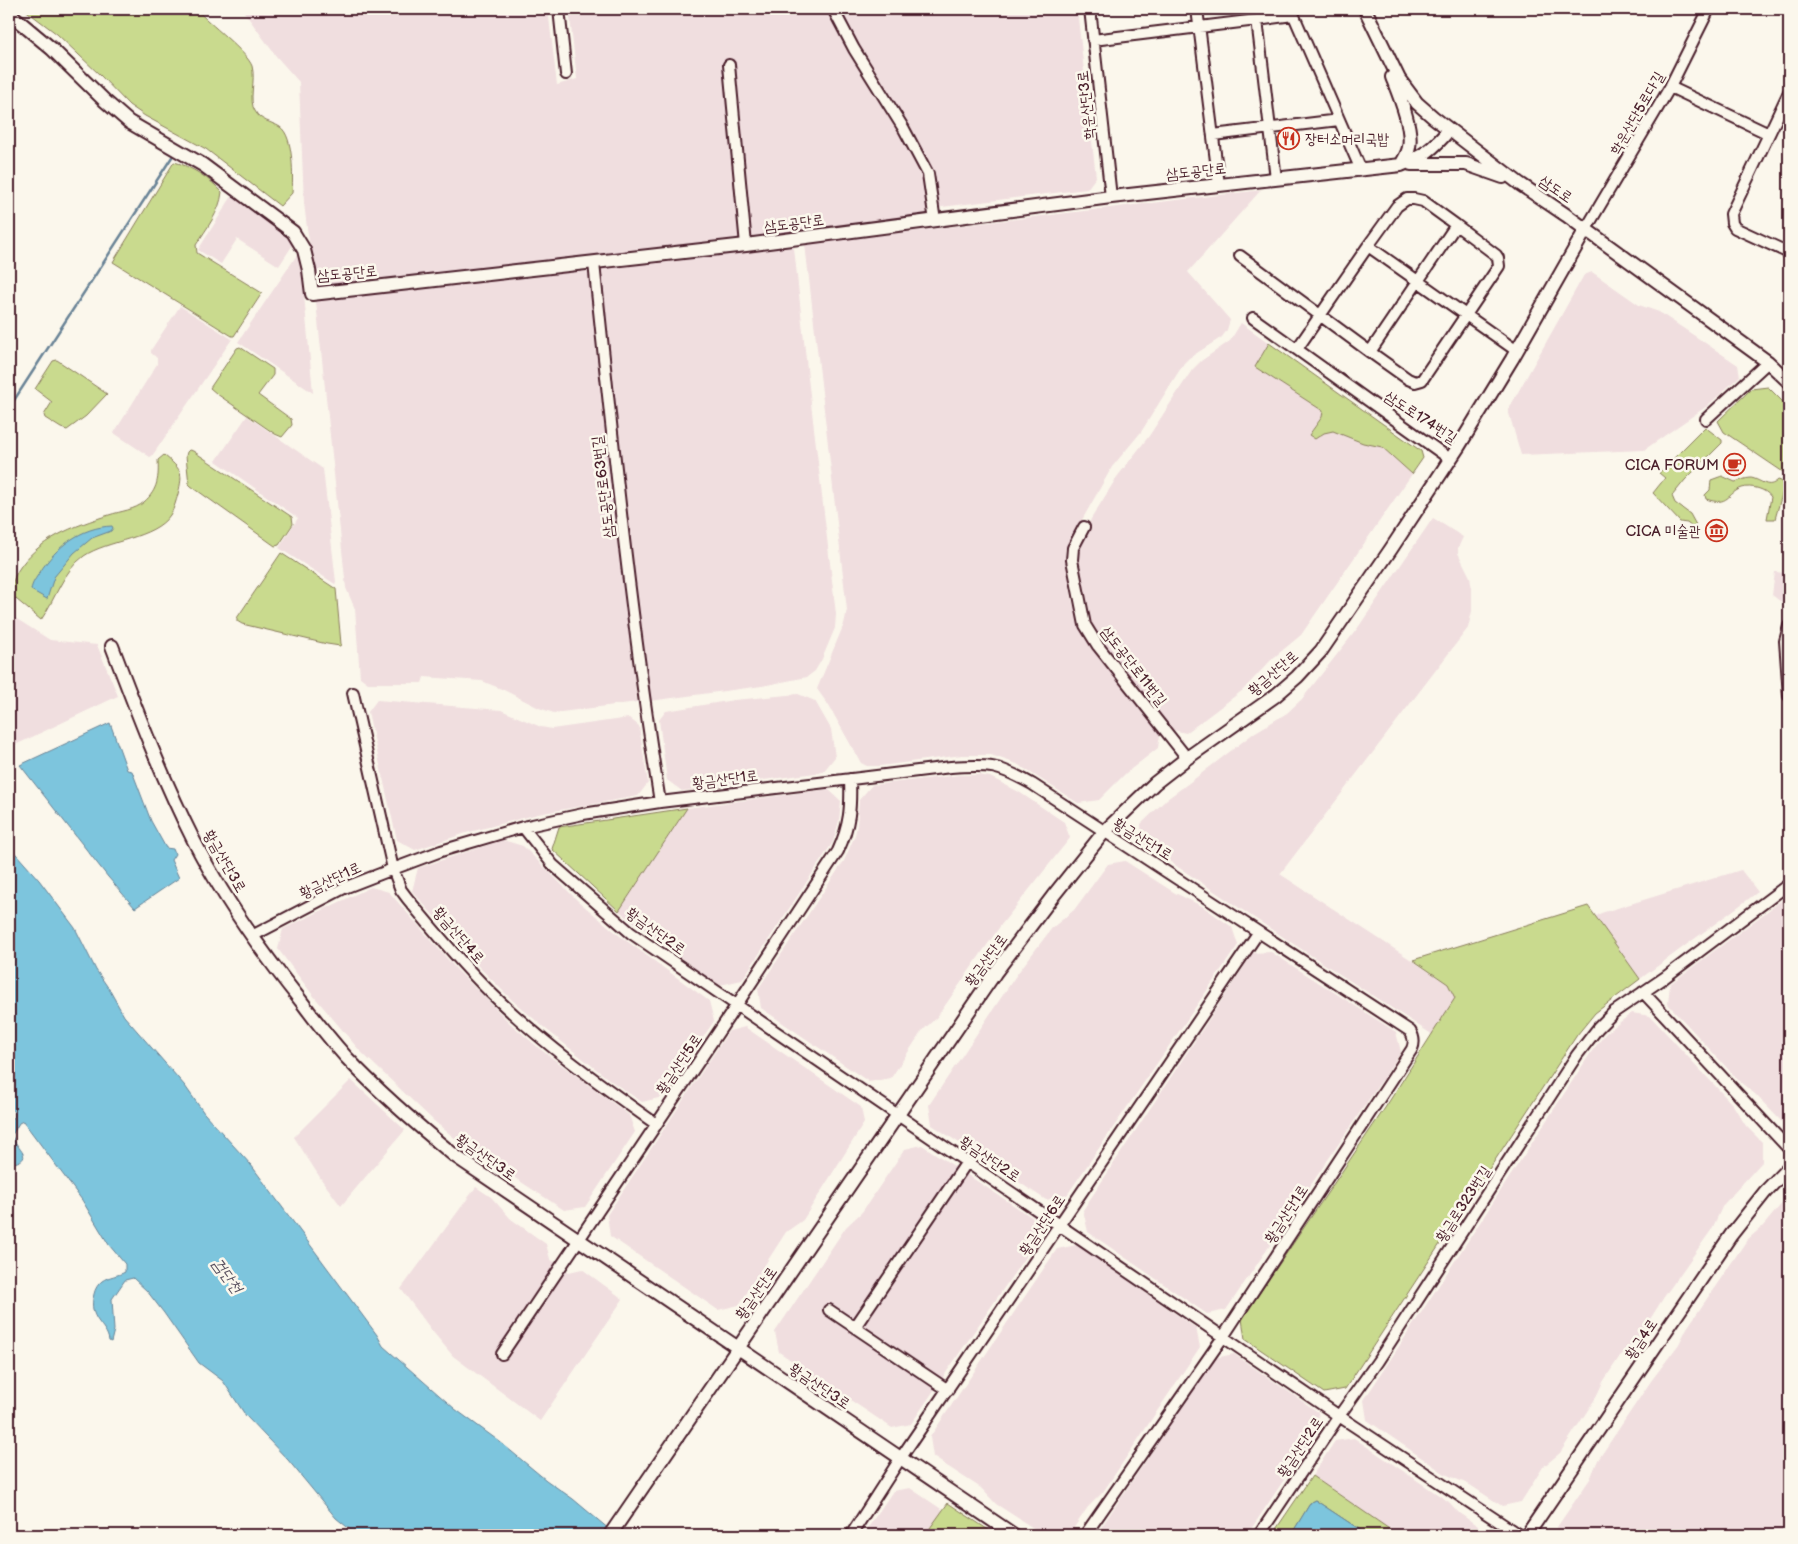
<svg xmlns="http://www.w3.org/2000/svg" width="1798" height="1544" font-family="'Balsamiq Sans','Poor Story',sans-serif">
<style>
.built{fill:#f0dedf}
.green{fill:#c9da8e;stroke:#8a7c5c}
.water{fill:#7dc5dd;stroke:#698396}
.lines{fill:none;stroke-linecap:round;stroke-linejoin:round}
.stream{stroke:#698396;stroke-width:2.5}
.minor-casing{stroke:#4a1f2b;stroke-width:14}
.tertiary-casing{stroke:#4a1f2b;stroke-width:16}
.minor{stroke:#fbf7ec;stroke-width:10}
.tertiary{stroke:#fbf7ec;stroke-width:12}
.labels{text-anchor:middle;stroke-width:5;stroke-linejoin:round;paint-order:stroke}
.street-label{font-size:15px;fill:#4a1f2b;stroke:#fbf7ec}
.poi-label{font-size:15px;fill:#4a1f2b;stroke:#fbf7ec;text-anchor:end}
.water-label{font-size:16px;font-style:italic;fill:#595160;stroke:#fbf7ec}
</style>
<rect width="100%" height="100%" fill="#fbf7ec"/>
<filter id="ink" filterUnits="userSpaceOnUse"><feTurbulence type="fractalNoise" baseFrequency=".02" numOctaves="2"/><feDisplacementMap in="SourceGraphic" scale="10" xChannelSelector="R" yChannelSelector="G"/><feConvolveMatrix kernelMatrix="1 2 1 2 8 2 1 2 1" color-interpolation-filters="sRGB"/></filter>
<g filter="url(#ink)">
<path class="built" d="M 242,9 L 548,9 L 557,85 L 577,79 L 569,9 L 1077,9 L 1096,177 L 1087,189 L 942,207 L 925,216 L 424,275 L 322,285 L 318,284 L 316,281 L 307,228 L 304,203 L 299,82 L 276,56 Z
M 1261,190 L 1188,272 L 1230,320 L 1227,330 L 1222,337 L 1189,358 L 1184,363 L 1141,432 L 1112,467 L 1065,550 L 1072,599 L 1082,633 L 1160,735 L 1158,748 L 1126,773 L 1099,800 L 1078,803 L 1017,764 L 991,755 L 962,755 L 880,766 L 867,766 L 861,763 L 829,706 L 817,689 L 844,624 L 847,610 L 805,244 Z
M 232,196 L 291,240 L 292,246 L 279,266 L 237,239 L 221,264 L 198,250 Z
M 792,246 L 794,248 L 808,378 L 836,614 L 835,628 L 822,659 L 815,671 L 807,677 L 762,686 L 650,701 L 647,700 L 599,270 L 602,267 Z
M 297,255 L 299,255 L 302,273 L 313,393 L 238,342 Z
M 586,270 L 589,273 L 591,283 L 603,411 L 637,702 L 554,713 L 539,708 L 504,690 L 482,681 L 424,677 L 422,683 L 368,683 L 360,677 L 355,609 L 346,588 L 316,302 L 317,298 Z
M 1592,272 L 1639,305 L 1659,312 L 1738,365 L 1740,376 L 1707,406 L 1644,450 L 1521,455 L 1508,410 L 1584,275 Z
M 180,306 L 232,339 L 152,456 L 150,457 L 114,433 L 157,364 L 157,358 L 151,353 L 151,350 Z
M 1241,323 L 1269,343 L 1255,367 L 1323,411 L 1322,417 L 1309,434 L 1315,439 L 1324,433 L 1333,431 L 1363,443 L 1382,447 L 1412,474 L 1301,635 L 1272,659 L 1243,690 L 1186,733 L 1173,730 L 1092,628 L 1088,618 L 1078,564 L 1078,551 L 1091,519 L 1117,477 L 1149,436 L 1192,370 L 1201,361 L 1230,341 Z
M 247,416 L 323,469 L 336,582 L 335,584 L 279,548 L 298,518 L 216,461 Z
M 1433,518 L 1463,537 L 1458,548 L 1458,553 L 1470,577 L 1472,590 L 1472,611 L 1468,628 L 1280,874 L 1448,984 L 1455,998 L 1433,1035 L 1292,943 L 1142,843 L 1141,824 L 1167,799 L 1193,780 L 1254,733 L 1287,713 L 1302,699 L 1357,629 Z
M 1789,544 L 1789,606 L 1788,607 L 1772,595 L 1775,572 L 1784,573 Z
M 12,616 L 50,640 L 97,645 L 118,696 L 9,748 L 9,621 Z
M 798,694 L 815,701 L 831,729 L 835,757 L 823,772 L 682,791 L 667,780 L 659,720 L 666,711 L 734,700 Z
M 377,700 L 501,710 L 541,727 L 552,729 L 629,718 L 639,726 L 648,783 L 638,796 L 538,814 L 466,833 L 415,850 L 397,840 L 368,712 Z
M 959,775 L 979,775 L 990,777 L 1019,792 L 1064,822 L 1070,838 L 1001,925 L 937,1017 L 922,1031 L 891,1078 L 869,1082 L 761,1008 L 758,989 L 844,861 L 855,835 L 857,825 L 859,800 L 872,785 Z
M 828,789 L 841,801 L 839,821 L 833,842 L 742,980 L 720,985 L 693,967 L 619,911 L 687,808 Z
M 503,840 L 523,846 L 578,901 L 620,936 L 709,1001 L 714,1021 L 663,1097 L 642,1102 L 611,1081 L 547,1030 L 513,1001 L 479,967 L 412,891 L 418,868 Z
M 1125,861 L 1175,893 L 1202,906 L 1232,927 L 1238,945 L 1067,1195 L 1046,1200 L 932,1125 L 929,1105 L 1017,974 L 1052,928 L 1074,910 L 1108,864 Z
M 1741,870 L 1758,892 L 1640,979 L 1595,917 L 1601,913 Z
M 371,887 L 389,892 L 457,970 L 511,1024 L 540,1049 L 629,1115 L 635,1132 L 585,1207 L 564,1210 L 457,1140 L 434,1121 L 360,1051 L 312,994 L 278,949 L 283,929 Z
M 1789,895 L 1789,1123 L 1783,1123 L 1755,1094 L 1740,1082 L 1668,1004 L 1670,984 Z
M 1271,952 L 1396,1032 L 1401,1052 L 1226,1310 L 1207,1314 L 1088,1232 L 1083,1210 L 1253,953 Z
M 1632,1013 L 1650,1016 L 1733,1105 L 1746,1126 L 1762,1142 L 1762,1162 L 1723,1205 L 1712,1229 L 1664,1297 L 1635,1343 L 1620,1356 L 1603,1382 L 1595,1399 L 1560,1453 L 1543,1467 L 1521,1502 L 1502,1506 L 1470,1485 L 1445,1474 L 1367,1420 L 1364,1400 L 1592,1051 L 1606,1033 Z
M 745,1027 L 861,1107 L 864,1123 L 803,1220 L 786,1232 L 739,1305 L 718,1310 L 610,1236 L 607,1215 L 729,1031 Z
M 351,1080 L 405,1130 L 341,1206 L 321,1179 L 294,1137 Z
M 922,1145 L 1033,1218 L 1038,1238 L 911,1424 L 892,1428 L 779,1352 L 775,1332 L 846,1227 L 862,1212 L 905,1149 Z
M 476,1187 L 491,1197 L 511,1219 L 546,1244 L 550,1259 L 569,1272 L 582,1269 L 623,1299 L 540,1421 L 453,1356 L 433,1332 L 401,1289 Z
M 1789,1195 L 1789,1525 L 1782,1535 L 1559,1535 L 1557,1527 L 1590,1479 L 1598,1460 L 1651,1381 L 1679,1344 L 1687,1328 L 1747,1240 L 1763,1226 Z
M 1077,1245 L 1196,1328 L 1200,1347 L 1103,1492 L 1088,1507 L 1069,1535 L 1044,1535 L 996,1504 L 981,1488 L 933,1457 L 930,1437 L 1057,1249 Z
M 1234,1354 L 1318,1412 L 1320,1426 L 1247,1535 L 1096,1535 L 1215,1358 Z
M 1354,1438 L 1449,1502 L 1459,1513 L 1485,1531 L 1485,1535 L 1398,1535 L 1312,1476 L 1335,1441 Z
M 910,1488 L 980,1535 L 863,1535 L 893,1491 Z"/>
<path class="green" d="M 24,9 L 196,9 C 208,23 247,52 252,66 C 256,80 248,101 255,111 C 260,121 272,122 280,127 C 294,136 293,179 292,193 L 280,206 L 206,149 L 145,116 L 129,105 L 100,75 L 57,34 Z
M 174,162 C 189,165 212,180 222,192 C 220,212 206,229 196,245 L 197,253 L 262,293 L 234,336 L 232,336 L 113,262 Z
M 1269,343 L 1421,451 L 1423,458 L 1412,474 L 1382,447 L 1363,443 L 1333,431 L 1324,433 L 1315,439 L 1309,435 L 1322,417 L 1323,411 L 1255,367 Z
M 240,347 L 273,369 L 273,375 L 258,395 L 291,419 L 292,425 L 282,437 L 275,434 L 217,394 L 210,388 L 237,348 Z
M 57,360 L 107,394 L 86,416 L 67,430 L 61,428 L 45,418 L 44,415 L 52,402 L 35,389 L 53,361 Z
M 1768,387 L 1789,408 L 1789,476 L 1724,432 L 1718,421 L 1751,389 Z
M 1705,427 L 1722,440 L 1722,443 L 1685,480 L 1672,496 L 1675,503 L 1690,514 L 1696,525 L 1692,527 L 1687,523 L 1680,522 L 1653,493 L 1665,478 L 1659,473 Z
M 189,450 L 193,451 L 292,517 L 293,524 L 279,545 L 275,546 L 191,486 L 189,484 L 186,456 L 187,452 Z
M 164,455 C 181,470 184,471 178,494 C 176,501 174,509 170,515 C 154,539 107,540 84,556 C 63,571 55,600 41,620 L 10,594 C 12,587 13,579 17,572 C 37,539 74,526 109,515 C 121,511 135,510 144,502 C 158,490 159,477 158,460 Z
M 1722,476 L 1735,482 C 1740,481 1745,478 1751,478 C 1762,480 1768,490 1778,480 L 1781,481 L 1784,487 L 1775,519 L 1767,519 L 1771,497 C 1766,489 1751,485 1742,488 C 1727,493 1729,507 1706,499 L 1705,495 L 1710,490 L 1711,480 Z
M 281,553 L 336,589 L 341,644 L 340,646 L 327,644 L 242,624 L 237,621 L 237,618 Z
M 687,808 L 619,911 L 552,849 L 559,827 Z
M 1588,906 L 1640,979 L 1595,1013 L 1577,1035 L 1345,1389 L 1324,1393 L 1245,1339 L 1242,1319 L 1385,1108 L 1455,998 L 1448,984 L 1413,960 Z
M 1312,1476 L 1398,1535 L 1368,1535 L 1315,1500 L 1311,1502 L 1291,1535 L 1272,1535 Z
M 948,1503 L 996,1535 L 925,1535 Z"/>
<path class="water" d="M 112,526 L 113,528 L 111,531 L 92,538 L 74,553 L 54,577 L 47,599 L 31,590 C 32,583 36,578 40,572 C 56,547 81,527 112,526 Z
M 110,723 L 127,770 L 132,771 L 151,821 L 166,848 L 173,849 L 175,854 L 171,860 L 179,878 L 135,908 L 108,877 L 20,765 Z
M 9,846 L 39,880 L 75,928 L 96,970 L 109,989 L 124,1016 L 185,1086 L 204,1113 L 251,1165 L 377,1335 L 383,1346 L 455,1409 L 500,1442 L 546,1480 L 573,1499 L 616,1535 L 357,1535 L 336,1518 L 288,1460 L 246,1416 L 223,1381 L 199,1363 L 164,1313 L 147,1291 L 133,1278 L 125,1280 L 112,1299 L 114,1330 L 111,1342 L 109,1341 C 107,1324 87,1320 94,1294 C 95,1289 98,1284 102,1281 C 109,1276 118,1276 125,1272 L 125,1264 L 109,1245 L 82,1200 L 23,1121 L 19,1123 L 12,1135 C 16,1150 38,1159 9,1164 L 9,1122 L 13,1119 L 15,1114 L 9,1105 Z
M 1315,1500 L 1368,1535 L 1291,1535 L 1311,1502 Z"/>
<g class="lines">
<path class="stream" d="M 9,408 L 172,157"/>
<defs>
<path id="minor" d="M 559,9 L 566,74
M 833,9 L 854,49 L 904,129 L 928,174 L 935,221
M 1090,9 L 1111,197
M 1197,9 L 1219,185
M 1291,9 L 1361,170
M 1257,20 L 1293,15
M 1093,40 L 1257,20 L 1276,179
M 729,65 L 746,245
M 1670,87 L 1769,134
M 1789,92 L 1731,214 L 1732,223 L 1735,228 L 1789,253
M 1213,135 L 1339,120
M 1456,225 L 1496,255 L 1498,258 L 1499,266 L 1422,380 L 1415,382 L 1408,379 L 1370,352 Z
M 1586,229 L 1670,87 L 1709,9
M 1368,246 L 1397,206 L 1407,199 L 1414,199 L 1423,201 L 1456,225
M 1240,256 L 1370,352
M 594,263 C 613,443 631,623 660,802
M 1253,318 L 1450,459
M 1297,349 L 1368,246 L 1517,351
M 1706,419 L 1768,362
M 1084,527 L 1073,548 L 1072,560 L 1085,625 L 1098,646 L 1187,758
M 1789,626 L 1785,641 L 1789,696
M 353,693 L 393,869 L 401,890 L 407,898 C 434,931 461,963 491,993 C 541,1042 598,1083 656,1124
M 523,827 L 553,865 L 631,933 L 1339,1416 L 1259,1535
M 252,936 L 344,888 L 393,869 L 441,851 L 523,827 L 583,814 L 660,802 L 951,767 C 990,764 998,765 1032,784 L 1410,1031 C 1414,1037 1415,1042 1412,1049 L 1223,1337 L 1085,1535
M 1643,992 L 1789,1149
M 829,1310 L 948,1390
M 855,1327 L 967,1162
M 502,1354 L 736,1006 L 838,851 C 850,825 851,807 850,779
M 851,1535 L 900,1459 L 1258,933
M 1519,1535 L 1339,1416 L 1378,1361 L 1577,1055 L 1598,1028 L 1614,1012 L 1664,978 L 1789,884"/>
<path id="tertiary" d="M 1365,9 L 1399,79 L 1417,103 L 1433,117 L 1520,184 L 1566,215 L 1768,362 L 1789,382
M 9,13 L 52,49 L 105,101 L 129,122 L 203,165 L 293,232 L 304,250 L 309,270 L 312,294 L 746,245 L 1111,197 L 1401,165 C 1424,156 1433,149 1449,130
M 1392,77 C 1399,95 1413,128 1409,147 C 1408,154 1404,159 1401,165
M 1411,164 L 1466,164 L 1503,177
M 112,646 C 137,712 162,778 194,841 C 223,898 261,951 301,1001 C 315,1020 330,1039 346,1057 C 380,1093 417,1125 455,1156 L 1014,1535
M 610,1535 L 995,973 L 1053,896 L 1104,832 L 1155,783 L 1187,758 L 1275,696 L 1297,677 L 1321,651 L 1391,549 L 1459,446 L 1512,359 L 1586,229
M 1527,1535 L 1731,1235 L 1765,1192 L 1789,1167"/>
</defs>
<use href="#minor" class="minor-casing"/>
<use href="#tertiary" class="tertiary-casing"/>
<use href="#minor" class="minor"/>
<use href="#tertiary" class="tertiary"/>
</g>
</g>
<defs>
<symbol id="restaurant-ring" viewBox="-11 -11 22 22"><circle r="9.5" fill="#fbf7ec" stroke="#c8321e" stroke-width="1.5"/><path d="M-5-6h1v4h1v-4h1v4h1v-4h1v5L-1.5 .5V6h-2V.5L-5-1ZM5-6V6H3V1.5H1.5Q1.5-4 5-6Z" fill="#c8321e"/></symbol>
<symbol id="cafe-ring" viewBox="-11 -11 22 22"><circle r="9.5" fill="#fbf7ec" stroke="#c8321e" stroke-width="1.5"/><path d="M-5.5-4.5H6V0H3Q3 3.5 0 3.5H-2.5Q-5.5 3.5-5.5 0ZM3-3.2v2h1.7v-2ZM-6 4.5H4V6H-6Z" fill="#c8321e"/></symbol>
<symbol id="museum-ring" viewBox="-11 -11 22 22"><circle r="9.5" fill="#fbf7ec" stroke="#c8321e" stroke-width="1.5"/><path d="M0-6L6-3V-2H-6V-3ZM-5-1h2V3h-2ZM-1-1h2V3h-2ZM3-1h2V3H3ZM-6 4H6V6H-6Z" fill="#c8321e"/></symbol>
</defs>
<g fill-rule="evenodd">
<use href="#restaurant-ring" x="1276" y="126" width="25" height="25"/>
<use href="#cafe-ring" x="1722" y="452" width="25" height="25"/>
<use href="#museum-ring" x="1704" y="518" width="25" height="25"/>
</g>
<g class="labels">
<g class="street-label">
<text transform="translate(1086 105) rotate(-96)" y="5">학운산단3로</text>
<text transform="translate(1637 113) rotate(-60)" y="5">학운산단5로다길</text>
<text transform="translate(1196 171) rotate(-6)" y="5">삼도공단로</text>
<text transform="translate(1556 189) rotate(34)" y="5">삼도로</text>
<text transform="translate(794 223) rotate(-7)" y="5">삼도공단로</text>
<text transform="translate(347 273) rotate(-5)" y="5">삼도공단로</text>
<text transform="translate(1421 417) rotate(33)" y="5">삼도로174번길</text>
<text transform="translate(603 487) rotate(-97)" y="5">삼도공단로63번길</text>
<text transform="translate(1134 666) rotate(52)" y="5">삼도공단로11번길</text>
<text transform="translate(1273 673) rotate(-41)" y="5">황금산단로</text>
<text transform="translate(725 779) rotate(-7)" y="5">황금산단1로</text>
<text transform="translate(1143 839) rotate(32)" y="5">황금산단1로</text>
<text transform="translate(225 861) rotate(60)" y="5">황금산단3로</text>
<text transform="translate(330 880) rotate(-25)" y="5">황금산단1로</text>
<text transform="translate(656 931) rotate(36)" y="5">황금산단2로</text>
<text transform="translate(459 935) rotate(49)" y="5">황금산단4로</text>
<text transform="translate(986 960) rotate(-54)" y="5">황금산단로</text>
<text transform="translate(679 1064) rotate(-56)" y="5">황금산단5로</text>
<text transform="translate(486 1157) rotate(35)" y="5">황금산단3로</text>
<text transform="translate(990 1159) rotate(34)" y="5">황금산단2로</text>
<text transform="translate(1463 1204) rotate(-57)" y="5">황금로323번길</text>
<text transform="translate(1286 1214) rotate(-57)" y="5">황금산단1로</text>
<text transform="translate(1042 1225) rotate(-56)" y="5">황금산단6로</text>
<text transform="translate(756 1293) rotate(-55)" y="5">황금산단로</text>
<text transform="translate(1641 1339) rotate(-56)" y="5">황금4로</text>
<text transform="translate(820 1386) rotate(34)" y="5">황금산단3로</text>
<text transform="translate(1300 1447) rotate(-56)" y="5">황금산단2로</text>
</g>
<g class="poi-label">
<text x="1305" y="144" text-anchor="start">장터소머리국밥</text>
<text x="1719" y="470">CICA FORUM</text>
<text x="1701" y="536">CICA 미술관</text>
</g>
<g class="water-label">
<text transform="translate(228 1275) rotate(54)" y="6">검단천</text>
</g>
</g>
<rect width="1798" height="1544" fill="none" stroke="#fbf7ec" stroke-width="30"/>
<rect x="15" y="15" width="1768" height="1514" fill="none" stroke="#4a1f2b" stroke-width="2" filter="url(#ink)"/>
</svg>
